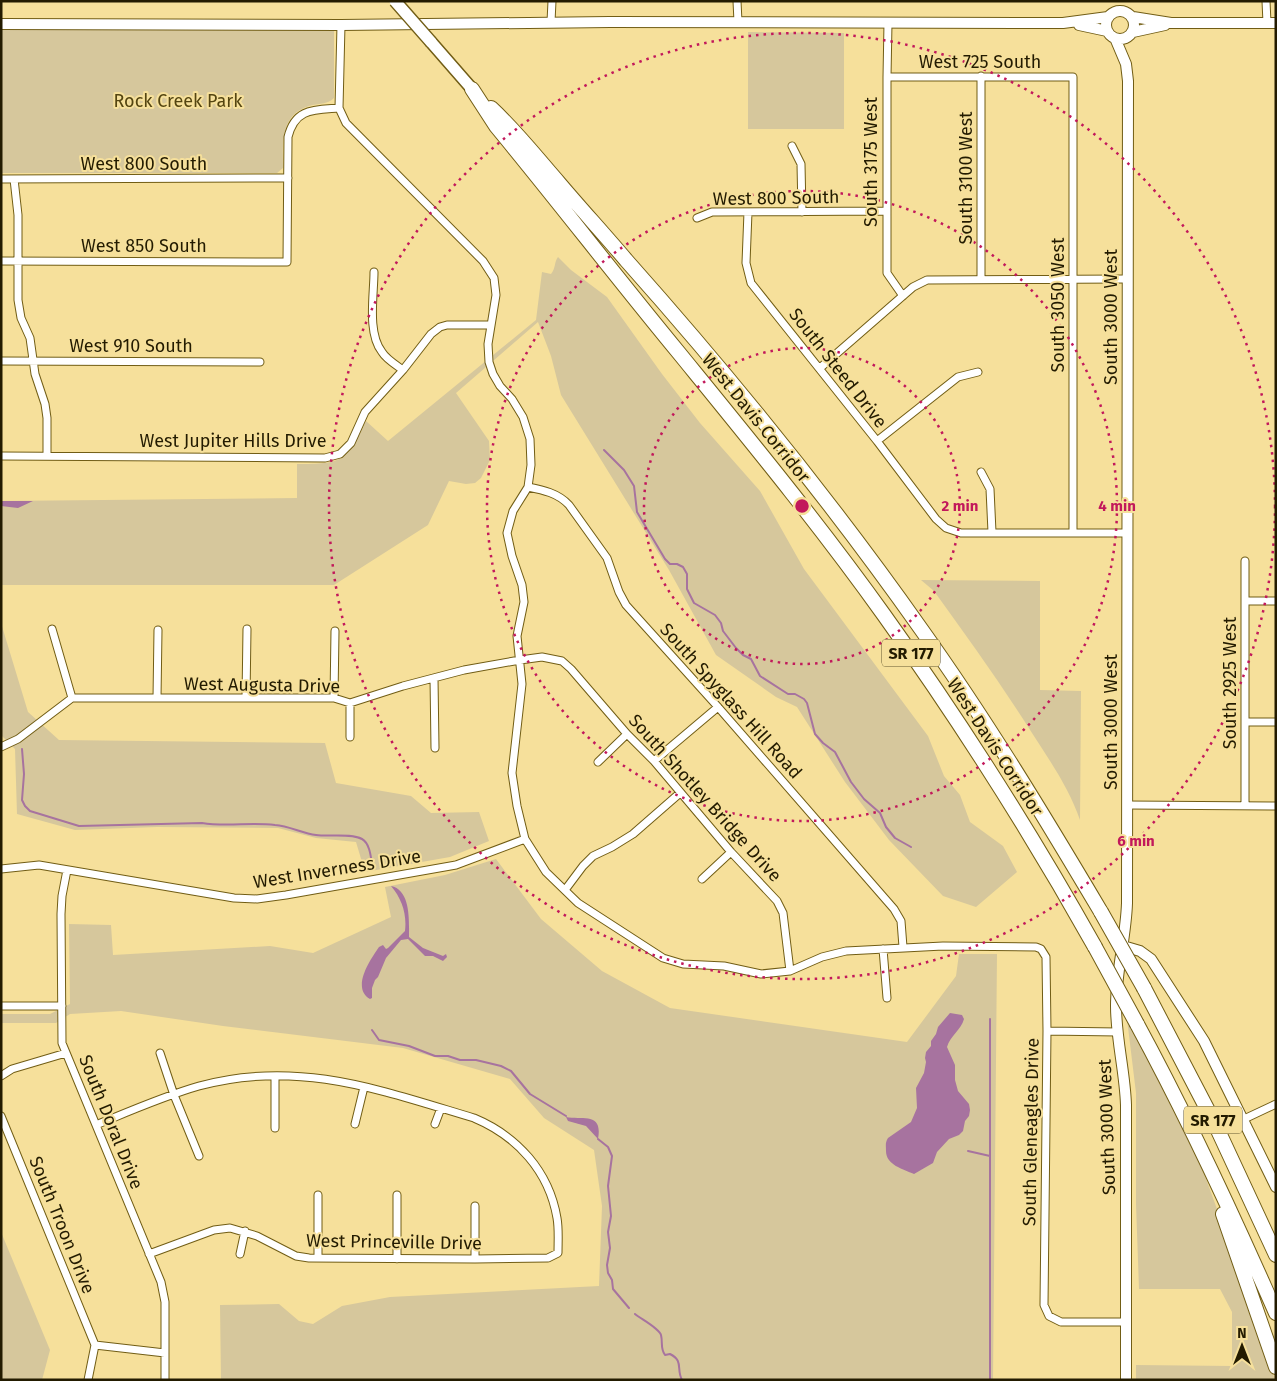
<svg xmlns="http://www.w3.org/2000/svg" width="1277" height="1381" font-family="'Fira Sans',sans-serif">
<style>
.green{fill:#d6c79c}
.water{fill:#a7739f}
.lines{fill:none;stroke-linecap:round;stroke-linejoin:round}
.stream{stroke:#a7739f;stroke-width:2}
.street-casing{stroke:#715d15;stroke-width:9}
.secondary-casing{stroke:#715d15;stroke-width:12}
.primary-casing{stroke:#715d15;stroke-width:14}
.highway-casing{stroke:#715d15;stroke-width:16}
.street{stroke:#fff;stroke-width:7}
.secondary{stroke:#fff;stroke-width:10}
.primary{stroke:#fff;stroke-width:11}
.highway{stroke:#fff;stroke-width:14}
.primary-bridge-casing{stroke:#715d15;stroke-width:14;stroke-linecap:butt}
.highway-bridge-casing{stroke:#715d15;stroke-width:16;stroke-linecap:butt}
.primary-bridge{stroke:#fff;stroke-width:11}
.highway-bridge{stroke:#fff;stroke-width:14}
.ring{fill:none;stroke:#c2185b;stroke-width:2.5;stroke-dasharray:2.5 5}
.labels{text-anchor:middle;stroke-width:4;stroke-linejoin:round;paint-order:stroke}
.shield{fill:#f6e09b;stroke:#62562e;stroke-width:1}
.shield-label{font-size:16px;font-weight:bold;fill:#231b00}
.street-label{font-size:18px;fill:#231b00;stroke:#f6e09b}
.park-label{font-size:18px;fill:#544511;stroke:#f6e09b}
.centre{fill:#c2185b;stroke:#f6e09b;stroke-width:2.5}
.ring-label{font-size:15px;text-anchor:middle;font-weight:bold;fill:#c2185b;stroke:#f6e09b;stroke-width:4;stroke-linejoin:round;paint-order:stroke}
</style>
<rect width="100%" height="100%" fill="#f6e09b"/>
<path class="green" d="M 1,28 L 334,30 L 334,98 C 327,105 319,103 309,106 C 280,115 283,143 283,168 L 277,173 L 1,173 Z
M 748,32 L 844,33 L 844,129 L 748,129 Z
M 558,257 L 571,270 L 607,297 L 662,374 L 700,423 L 760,491 L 804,569 L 928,736 L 944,776 L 960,795 L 970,822 L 1003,846 L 1017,872 L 976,907 L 943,896 L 889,840 L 845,782 L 797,707 L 776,697 L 716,655 L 669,570 L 561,395 L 551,356 L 538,322 L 456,393 L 489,441 L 490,460 L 481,478 L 475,483 L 466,484 L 449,481 L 428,525 L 334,585 L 1,585 L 1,501 L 297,498 L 297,464 C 342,464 347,462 366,421 L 388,441 L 536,320 L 542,272 L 551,274 C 556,268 554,262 558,257 Z
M 921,580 L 1040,581 L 1040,690 L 1081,691 L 1080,820 C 1069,788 1050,761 1032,733 C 1001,684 968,638 934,591 Z
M 1,623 L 28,712 L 59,740 L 325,743 L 336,783 L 411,796 L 431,813 L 479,812 L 489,841 L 450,857 L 365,872 L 356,842 L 316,838 L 278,828 L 157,827 L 75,830 L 17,814 L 15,749 L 1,735 Z
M 496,859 L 541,919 L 602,971 L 670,1008 L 907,1042 L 956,976 L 959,954 L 997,954 L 993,1380 L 221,1380 L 220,1305 L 279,1304 L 299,1321 L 313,1324 L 342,1306 L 390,1297 L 599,1286 L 602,1206 L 594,1150 L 544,1118 L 510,1079 L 403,1048 L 223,1026 L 121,1011 L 70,1014 L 56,1023 L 1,1023 L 1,1014 L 50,1014 L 70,1004 L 69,924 L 111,925 L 113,955 L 270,946 L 313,953 L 391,917 L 385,887 L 445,875 Z
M 1127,1019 L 1188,1137 L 1204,1173 L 1231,1248 L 1275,1380 L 1136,1380 L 1136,1365 L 1232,1366 L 1232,1312 L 1220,1289 L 1139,1289 L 1136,1204 L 1136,1093 Z
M 1,1232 L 50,1350 L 42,1380 L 1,1380 Z"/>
<path class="water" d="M 1,501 L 33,501 L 18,508 L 1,506 Z
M 391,886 C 411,890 409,921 409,937 L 423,948 L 443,956 L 446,954 L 447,957 L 443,961 L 433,956 L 425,956 L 408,939 L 401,940 L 386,958 L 378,977 L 375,980 L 372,988 L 372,998 L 370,999 C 351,988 370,960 379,947 L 383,945 L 386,949 L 388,948 L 405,931 C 407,914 402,899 391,886 Z
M 950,1013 L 962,1015 L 964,1019 C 961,1030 950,1036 947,1047 L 955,1065 L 955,1080 L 958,1091 L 969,1104 L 970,1110 L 969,1116 L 965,1121 L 963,1131 L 959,1135 L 949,1139 L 937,1152 L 933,1163 L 914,1174 C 903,1169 886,1165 886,1151 C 886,1145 885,1143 888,1138 L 911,1122 L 917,1108 L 916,1088 L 924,1073 L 926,1062 L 925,1058 L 926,1052 L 931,1046 L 931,1041 L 936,1034 L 938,1027 Z
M 566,1117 C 583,1120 603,1112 598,1139 L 586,1126 L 568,1121 Z"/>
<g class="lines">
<path class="stream" d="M 604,450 L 624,470 L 634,486 L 637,512 L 665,559 L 670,564 L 677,564 L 683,567 L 687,574 L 687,589 L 694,603 L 715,615 L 721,623 L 723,631 L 736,648 L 743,655 L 751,659 L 760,676 L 788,694 L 795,694 L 804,699 L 807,703 L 815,734 L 823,743 L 835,752 L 851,782 L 864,799 L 880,813 L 886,827 L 895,838 L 911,847
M 22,749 L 24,774 L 22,800 L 25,806 L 30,811 L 79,826 L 202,823 C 226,827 250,822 275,825 C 289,826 302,833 316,835 C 329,837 351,833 362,839 C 371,844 371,861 373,870
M 372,1030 L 379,1040 L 409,1046 L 435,1056 L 448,1056 L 460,1060 L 476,1060 L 501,1066 L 511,1071 L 530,1094 L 566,1116
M 598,1139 L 608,1147 L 612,1156 L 608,1186 L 611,1216 L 608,1232 L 610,1248 L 607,1265 L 608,1273 L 612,1280 L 613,1289 L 629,1308
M 968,1151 L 990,1156
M 635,1314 C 641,1319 659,1328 661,1335 C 663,1343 660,1348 665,1355 L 670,1354 C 684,1361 676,1369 682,1380
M 990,1380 L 990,1019"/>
<defs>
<path id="street" d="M 737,1 L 738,22
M 1266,1 L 1267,23
M 551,22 L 552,1
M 888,23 L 887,77 L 887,273 L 903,296
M 341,25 L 339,108 L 346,123 L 483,261 L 494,278 L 496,295 L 488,344 L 489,362 L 493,374 L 500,386 L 512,399 L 523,417 L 530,439 L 531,465 L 528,487 L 513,511 L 507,533 L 512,556 L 522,585 L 524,602 L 517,636 L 522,684 L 512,773 L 517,806 L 525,839 L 546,872 L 578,903 L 663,958 L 683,964 L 724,966 L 761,974 L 790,971 L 822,957 L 846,951 L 943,946 L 1036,947 L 1041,949 L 1046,957 L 1047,1031 L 1044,1305 L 1049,1316 L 1061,1322 L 1126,1322
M 887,77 L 1073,77 L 1073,533
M 792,146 L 801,164 L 802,212
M 1,179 L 288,178
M 14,179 L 18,215 L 18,300 L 21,318 L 30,338 L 35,374 L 45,404 L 47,418 L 47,456
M 748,212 L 746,263 L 751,283 L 877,441 L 936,519 L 946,528 L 961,533 L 1127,533
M 697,218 L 712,212 L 886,211
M 1,261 L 287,262 L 288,137 C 295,108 314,110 339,108
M 374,272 C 374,295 367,333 382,352 C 386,359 396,365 403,370
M 981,279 L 981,76
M 1,361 L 260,362
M 820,368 L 913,287 L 927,280 L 1128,279
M 877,441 L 958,377 L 978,372
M 1,456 L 325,458 L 340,454 L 351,443 L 365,412 L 403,370 L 431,334 L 440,327 L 447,325 L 491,325
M 981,472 L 990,489 L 992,532
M 528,487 C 543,490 558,493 569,505 L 607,558 L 619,592 L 626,605 L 718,707 L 894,909 L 901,921 L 903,947
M 1245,561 L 1245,806
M 1245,601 L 1276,601
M 52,629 L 72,698
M 434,678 L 435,748
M 157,698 L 158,630
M 246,698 L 247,629
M 334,698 L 335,631
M 1245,722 L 1276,722
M 350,737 L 350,703
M 1,747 L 18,739 L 72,698 L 334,698 L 350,703 L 403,686 L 464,670 L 520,660 L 542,657 L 562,661 L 571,669 L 627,734 L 654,761 L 731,852 L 777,901 L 783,913 L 790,971
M 654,761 L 718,707
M 598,762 L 627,734
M 1127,805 L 1276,806
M 1,869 L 39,865 L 234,898 L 257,899 L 286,895 L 456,865 L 525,839
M 67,870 L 62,896 L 61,914 L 62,1043 L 161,1282 L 165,1302 L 165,1380
M 702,879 L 731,852
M 565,890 L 583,866 L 593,856 L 612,847 L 633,834 L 680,793
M 883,949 L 887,998
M 1,1006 L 62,1006
M 1047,1031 L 1118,1032
M 160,1053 L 174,1095 L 199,1156
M 1,1076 L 12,1069 L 66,1053
M 275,1076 L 275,1128
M 1,1116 L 95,1345
M 1242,1120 L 1276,1104
M 355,1124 L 364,1087
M 435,1124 L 441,1108
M 96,1125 C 130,1111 164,1096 199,1086 C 298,1059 380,1090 474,1118 C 517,1136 549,1171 557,1218 C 559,1229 558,1241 558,1253 L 548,1258 L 475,1259 L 309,1258 L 296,1256 L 257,1236 L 230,1228 L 214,1230 L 149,1254
M 397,1195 L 397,1259
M 240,1254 L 245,1231
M 318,1258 L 318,1195
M 475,1259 L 475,1206
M 95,1345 L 165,1353
M 88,1380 L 95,1345"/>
<path id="secondary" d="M1106 25a14 14 0 1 1 28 0a14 14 0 1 1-28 0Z
M 1133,17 L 1171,23 L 1276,23
M 1,24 L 341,25 L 610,22 L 1063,23 L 1108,17
M 1079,25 L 1107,31
M 1133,32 L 1165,25
M 1115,38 L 1126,64 L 1128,81 L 1127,903 C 1126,937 1116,971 1116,1006 C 1116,1039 1125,1072 1126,1105 L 1126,1380
M 1123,946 L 1140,951 L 1151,959 L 1204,1041 L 1276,1187"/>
<path id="primary" d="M 431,42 L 472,89"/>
<path id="highway" d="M 472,89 L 496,126 C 558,201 617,278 679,353 C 749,439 819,524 884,615 C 960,721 1031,833 1095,947
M 491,108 C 516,131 537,158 559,183 C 581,209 604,234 626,260 C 731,378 830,500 921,629 C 986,720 1044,816 1101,912
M 1144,988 L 1216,1126 L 1276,1255
M 1137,1024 C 1188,1118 1233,1215 1276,1313
M 1223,1214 L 1276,1367"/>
</defs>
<use href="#street" class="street-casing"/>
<use href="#secondary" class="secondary-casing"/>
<use href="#primary" class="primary-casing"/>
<use href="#highway" class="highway-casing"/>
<use href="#street" class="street"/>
<use href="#secondary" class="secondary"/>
<use href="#primary" class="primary"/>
<use href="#highway" class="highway"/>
<defs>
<path id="primary-bridge" d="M 395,1 L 431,42"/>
<path id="highway-bridge" d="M 1101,912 L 1144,988
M 1095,947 L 1137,1024"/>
</defs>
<use href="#primary-bridge" class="primary-bridge-casing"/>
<use href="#highway-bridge" class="highway-bridge-casing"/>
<use href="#primary-bridge" class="primary-bridge"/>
<use href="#highway-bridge" class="highway-bridge"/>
</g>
<g class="ring">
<circle cx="802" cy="506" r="158"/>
<circle cx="802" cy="506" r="315"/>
<circle cx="802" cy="506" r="473"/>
</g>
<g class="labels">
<g class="shield">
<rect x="882" y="639.5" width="58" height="27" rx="4"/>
<rect x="1184" y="1106.5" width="58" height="27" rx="4"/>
</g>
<g class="shield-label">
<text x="911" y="659">SR 177</text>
<text x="1213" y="1126">SR 177</text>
</g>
<g class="street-label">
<text x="980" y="68">West 725 South</text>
<text transform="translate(871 162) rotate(-90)" y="6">South 3175 West</text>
<text x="144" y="170">West 800 South</text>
<text transform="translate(966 178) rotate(-90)" y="6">South 3100 West</text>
<text transform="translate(776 198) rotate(-1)" y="6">West 800 South</text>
<text x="144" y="252">West 850 South</text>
<text transform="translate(1058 305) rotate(-90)" y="6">South 3050 West</text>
<text transform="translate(1111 317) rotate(-90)" y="6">South 3000 West</text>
<text x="131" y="352">West 910 South</text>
<text transform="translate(838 368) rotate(52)" y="6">South Steed Drive</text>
<text transform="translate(756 418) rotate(51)" y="6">West Davis Corridor</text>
<text x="233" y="447">West Jupiter Hills Drive</text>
<text transform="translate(1230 683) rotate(-90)" y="6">South 2925 West</text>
<text transform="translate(262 685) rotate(1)" y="6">West Augusta Drive</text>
<text transform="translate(731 701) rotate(48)" y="6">South Spyglass Hill Road</text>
<text transform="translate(1111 722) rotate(-90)" y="6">South 3000 West</text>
<text transform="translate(995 747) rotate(57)" y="6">West Davis Corridor</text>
<text transform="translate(705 798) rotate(48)" y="6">South Shotley Bridge Drive</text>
<text transform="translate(337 869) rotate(-9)" y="6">West Inverness Drive</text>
<text transform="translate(111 1122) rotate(68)" y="6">South Doral Drive</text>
<text transform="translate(1107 1127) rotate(-92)" y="6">South 3000 West</text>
<text transform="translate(1031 1132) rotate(-89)" y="6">South Gleneagles Drive</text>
<text transform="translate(62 1225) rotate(68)" y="6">South Troon Drive</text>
<text transform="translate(394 1242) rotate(1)" y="6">West Princeville Drive</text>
</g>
<g class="park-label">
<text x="178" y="107">Rock Creek Park</text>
</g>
</g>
<circle cx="802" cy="506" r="8" class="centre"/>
<g class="ring-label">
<text x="960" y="511">2 min</text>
<text x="1117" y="511">4 min</text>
<text x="1136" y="846">6 min</text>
</g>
<rect width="1277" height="1381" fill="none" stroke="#231b00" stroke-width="5"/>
<g transform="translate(1242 1346)" stroke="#f6e09b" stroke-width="4" paint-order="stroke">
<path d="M0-4L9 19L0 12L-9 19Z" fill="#231b00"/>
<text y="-8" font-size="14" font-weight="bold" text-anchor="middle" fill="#231b00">N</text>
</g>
</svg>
